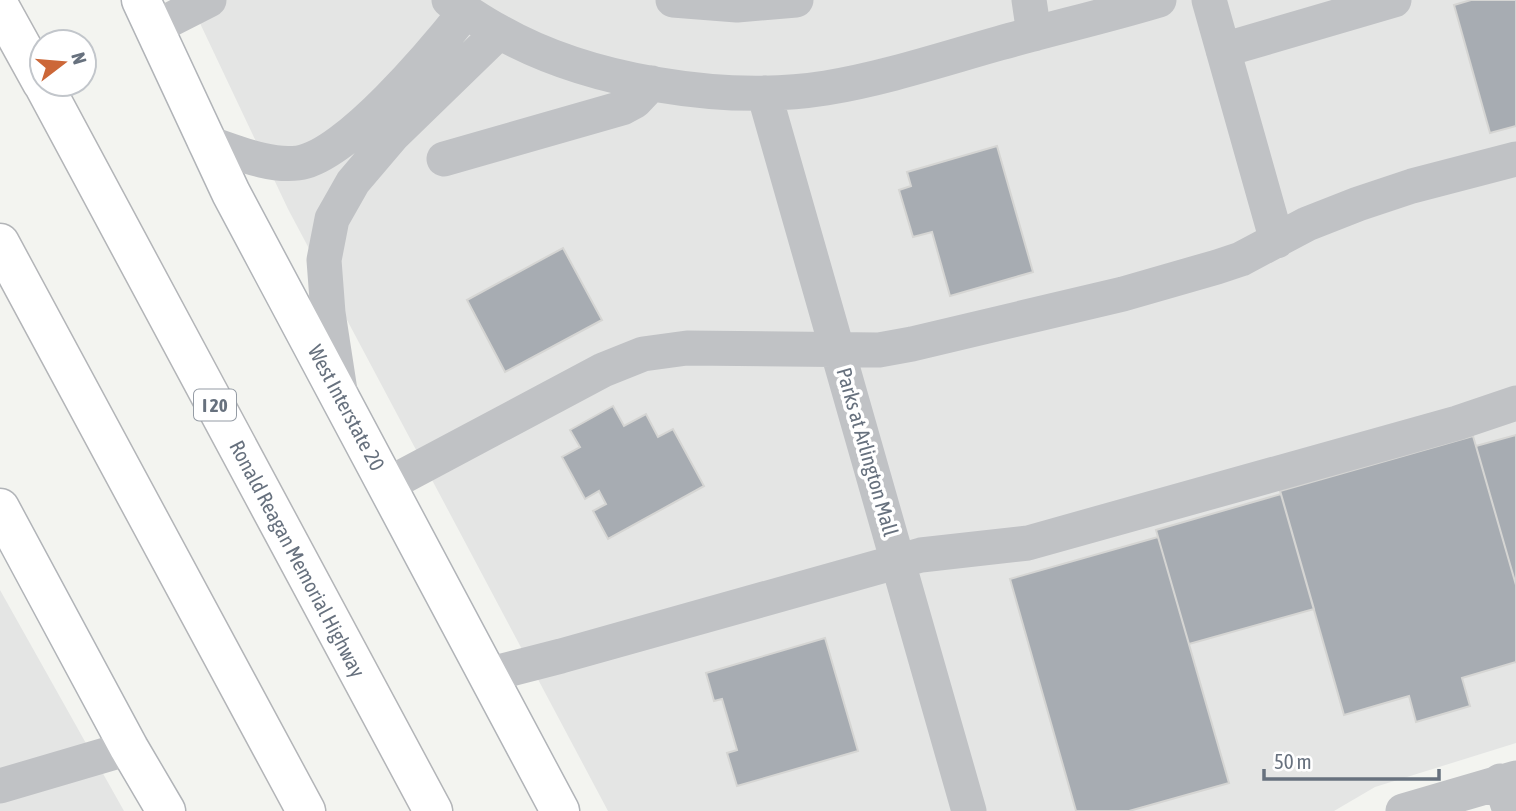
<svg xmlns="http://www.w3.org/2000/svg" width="1516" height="811" font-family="'Asap Condensed',sans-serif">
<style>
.built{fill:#e4e5e4}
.building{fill:#a7acb2;stroke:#d5d5d3;stroke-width:2}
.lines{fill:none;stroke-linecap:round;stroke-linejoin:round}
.major-casing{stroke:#b1b4b8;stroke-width:41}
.highway-casing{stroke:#b3b5b8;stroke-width:41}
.minor{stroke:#c0c2c5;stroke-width:35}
.major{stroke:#fff;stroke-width:38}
.highway{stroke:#fff;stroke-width:38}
.labels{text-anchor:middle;stroke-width:7;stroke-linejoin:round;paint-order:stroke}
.shield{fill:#fff;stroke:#959ca5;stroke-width:2}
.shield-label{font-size:19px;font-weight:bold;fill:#67717e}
.street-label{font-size:21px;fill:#67717e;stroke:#fff}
</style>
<rect width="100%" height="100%" fill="#f3f4f0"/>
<path class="built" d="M 189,0 L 1516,0 L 1516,743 L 1375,787 L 1334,811 L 608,811 L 288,209 Z
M 0,590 L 124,811 L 0,811 Z"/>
<path class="building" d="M 1471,0 L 1516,0 L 1516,126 L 1490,133 L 1454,5 Z
M 997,146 L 1033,272 L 950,296 L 932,232 L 913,237 L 899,190 L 911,186 L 907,172 Z
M 563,248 L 602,320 L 505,372 L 467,300 Z
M 613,406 L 624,426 L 646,414 L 658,437 L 673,429 L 704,486 L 608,539 L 593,511 L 606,504 L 599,491 L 585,499 L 562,457 L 580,447 L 570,430 Z
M 1516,435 L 1516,585 L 1476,446 Z
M 1473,436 L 1516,585 L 1516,662 L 1462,678 L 1470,706 L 1416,722 L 1409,696 L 1344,715 L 1280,491 Z
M 1281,494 L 1314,609 L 1189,644 L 1156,530 Z
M 1158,537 L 1229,783 L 1129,811 L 1076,811 L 1010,579 Z
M 825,638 L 858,751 L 737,786 L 727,753 L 737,750 L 722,699 L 714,701 L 706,673 Z"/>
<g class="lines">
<defs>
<path id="major" d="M 141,0 L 231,193 L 560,811
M 0,508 L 129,748 L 166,811"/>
<path id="highway" d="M 0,7 L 42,83
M 43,84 L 433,811
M 0,243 L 306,811"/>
</defs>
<use href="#major" class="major-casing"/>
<use href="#highway" class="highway-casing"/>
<path class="minor" d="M 449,0 C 465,11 481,22 498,31 C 587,82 725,104 826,88 C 886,78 943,59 1000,43 C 1053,28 1106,16 1159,0
M 673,0 L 737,5 L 796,0
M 1029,0 L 1034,34
M 1209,0 L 1277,241
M 154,28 L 209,0
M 1223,50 L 1394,0
M 764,93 L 969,811
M 205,142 C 234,151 268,167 298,163 C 346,157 435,50 466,11
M 444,159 L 622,108 L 635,101 L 652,83
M 340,391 L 328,313 L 324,260 L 332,219 L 353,182 L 393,135 L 499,32
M 387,485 L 603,370 L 643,354 L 687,348 L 879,350 L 912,344 L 1123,294 L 1217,267 L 1241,259 L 1307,224 L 1358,204 L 1412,186 L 1516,159
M 487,675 L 561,656 L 921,555 L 1028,543 L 1457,423 L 1516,403
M 1500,781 L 1510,811
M 0,786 L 129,748
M 1403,811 L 1516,778"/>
<use href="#major" class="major"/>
<use href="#highway" class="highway"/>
</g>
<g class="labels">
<rect class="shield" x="194" y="389.5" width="42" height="31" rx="5"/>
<g class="shield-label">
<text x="215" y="412">I 20</text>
</g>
<g class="street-label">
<text transform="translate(346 408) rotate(62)" y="7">West Interstate 20</text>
<text transform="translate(867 452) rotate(74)" y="7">Parks at Arlington Mall</text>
<text transform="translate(297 559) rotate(62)" y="7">Ronald Reagan Memorial Highway</text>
</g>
</g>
<g transform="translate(63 63) rotate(74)"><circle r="33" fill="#ffffff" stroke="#c2c6cb" stroke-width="2"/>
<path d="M0-5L12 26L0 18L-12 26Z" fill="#cc6738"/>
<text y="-10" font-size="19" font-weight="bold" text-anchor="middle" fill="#67717e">N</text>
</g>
<path d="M1264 769v10h175v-10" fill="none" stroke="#67717e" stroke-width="3.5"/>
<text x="1274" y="769" font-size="21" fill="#67717e" stroke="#ffffff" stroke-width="5" paint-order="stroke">50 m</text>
</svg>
